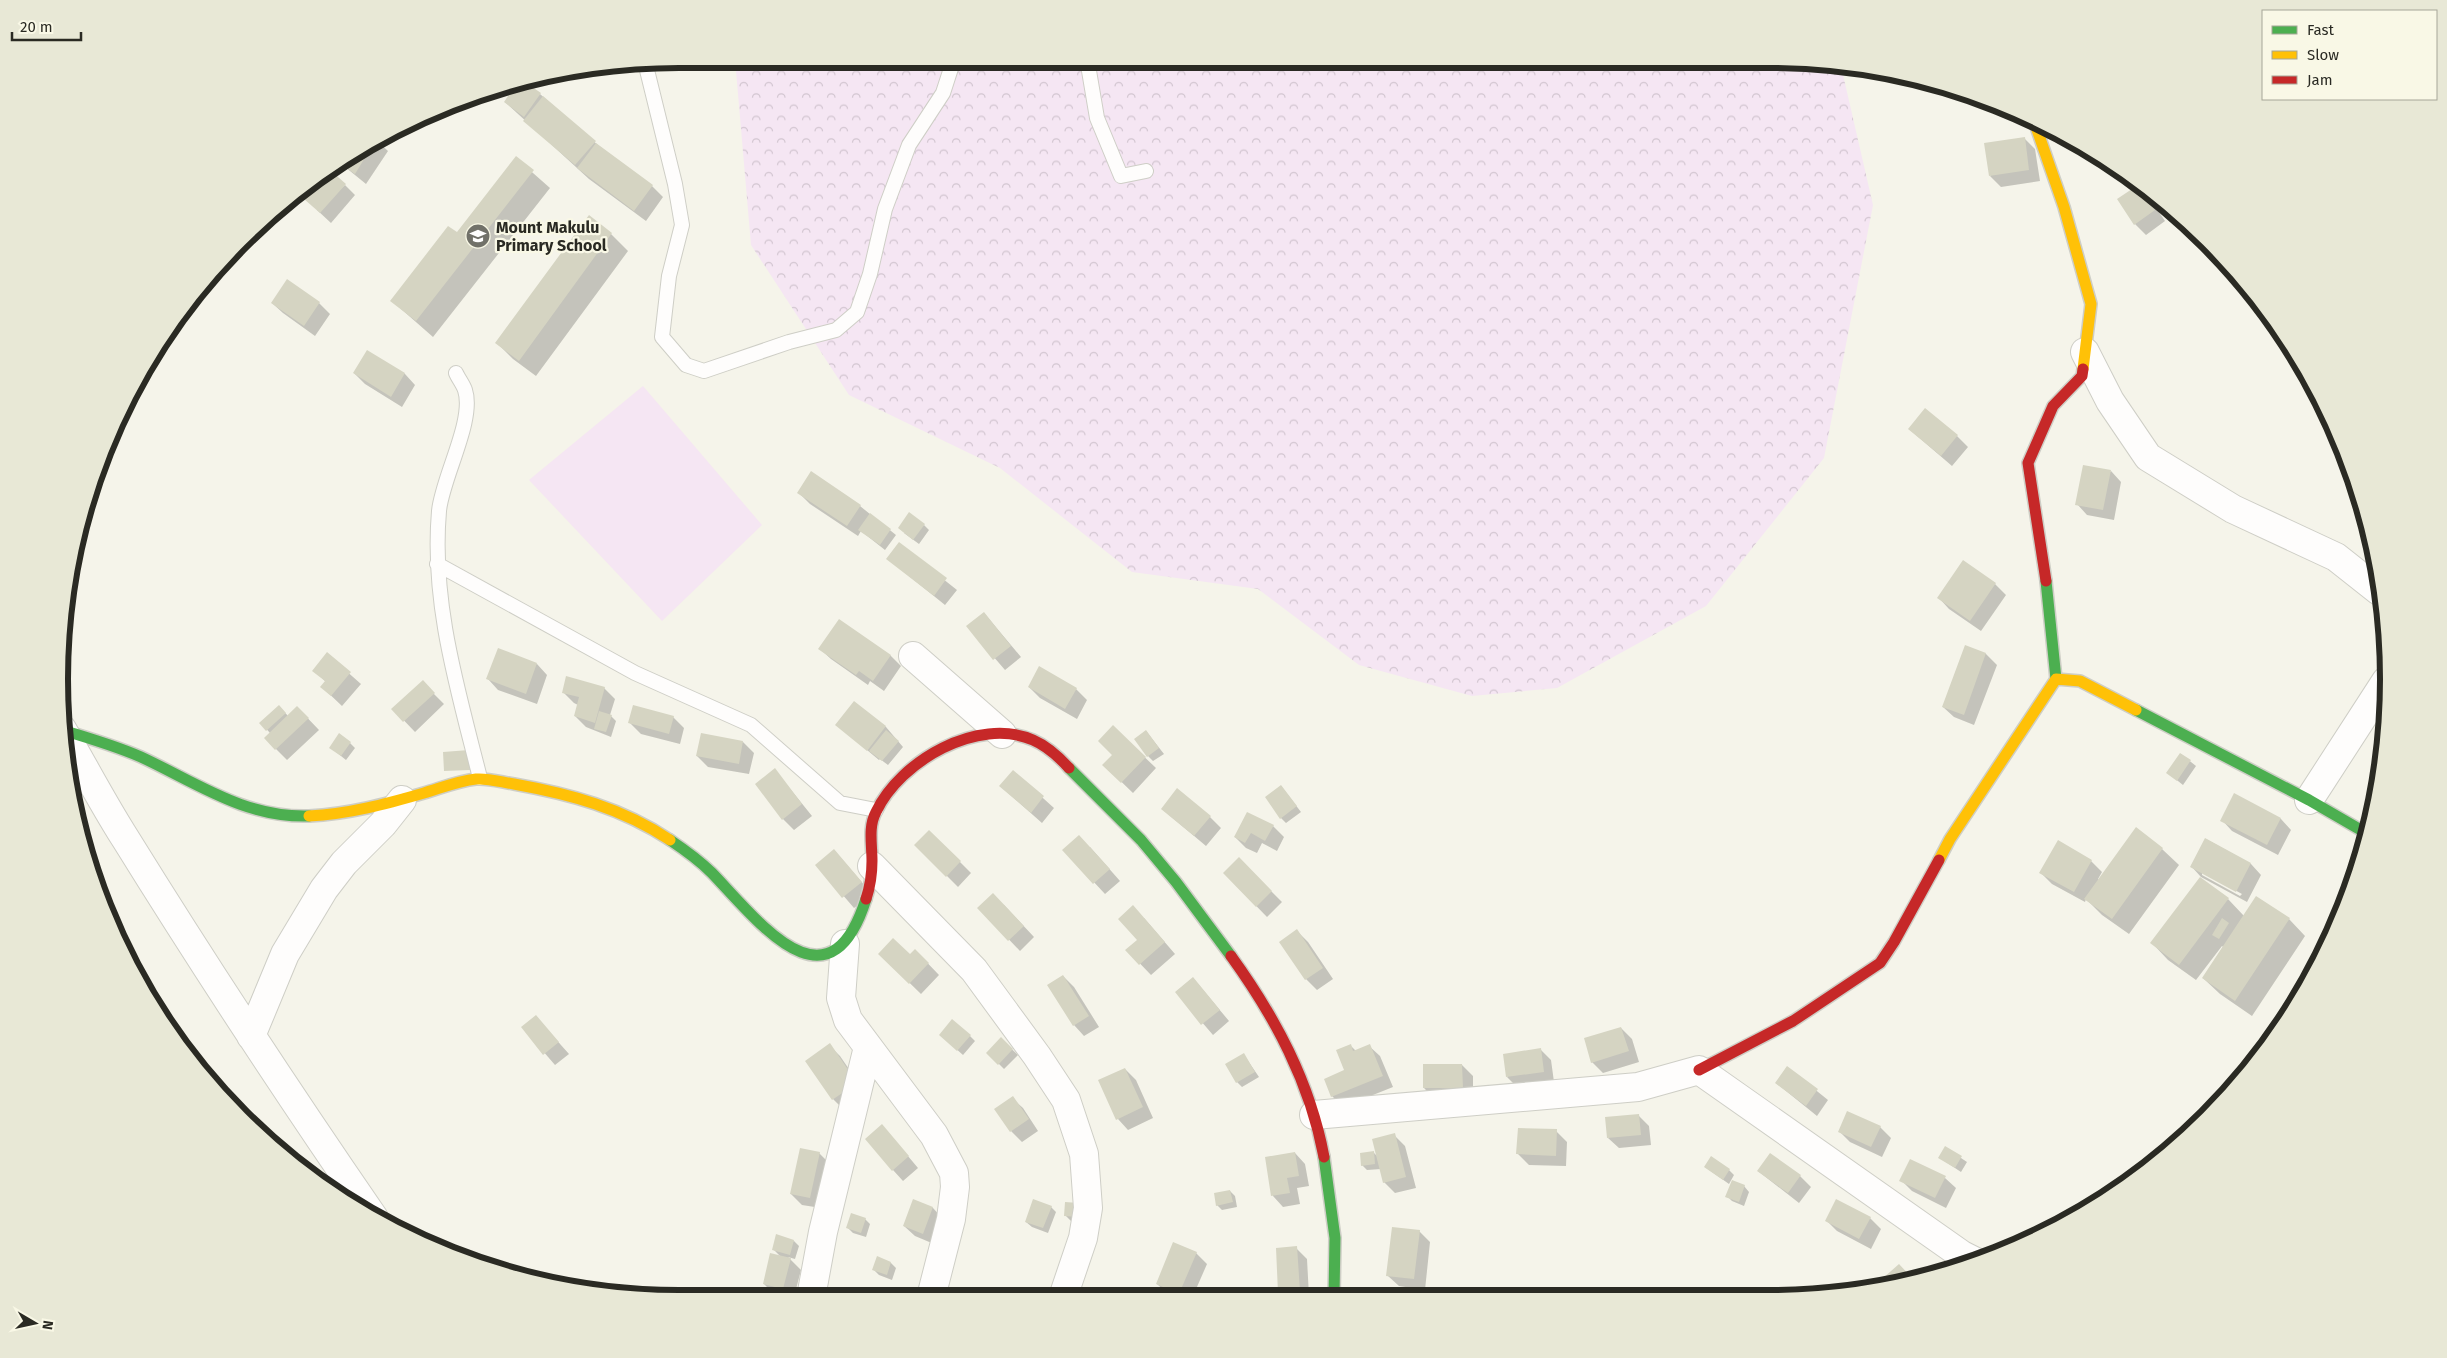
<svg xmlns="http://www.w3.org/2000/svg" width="2447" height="1358" font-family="'Fira Sans',sans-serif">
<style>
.green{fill:#f5e6f3}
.forest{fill:url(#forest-crowns)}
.shadow{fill:#0003;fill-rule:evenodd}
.building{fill:#d5d4c2}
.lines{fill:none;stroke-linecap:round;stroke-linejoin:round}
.lane-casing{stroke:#cecec6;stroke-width:16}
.street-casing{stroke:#cecec6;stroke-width:30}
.fast-casing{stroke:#cecec6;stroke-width:14}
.slow-casing{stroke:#cecec6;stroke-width:14}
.jam-casing{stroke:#cecec6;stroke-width:14}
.lane{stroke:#fefdfc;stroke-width:14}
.street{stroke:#fefdfc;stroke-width:28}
.fast{stroke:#4caf50;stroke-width:11}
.slow{stroke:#ffc107;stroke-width:11}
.jam{stroke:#c62828;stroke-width:11}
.labels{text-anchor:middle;stroke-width:4.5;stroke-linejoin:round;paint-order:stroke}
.poi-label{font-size:16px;font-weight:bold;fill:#2a2a23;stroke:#f9f8e6;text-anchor:start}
.rim{fill:none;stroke:#2a2a23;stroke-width:6}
</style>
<defs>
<pattern id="forest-crowns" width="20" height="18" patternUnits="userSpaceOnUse" patternTransform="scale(1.25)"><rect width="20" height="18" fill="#f5e6f3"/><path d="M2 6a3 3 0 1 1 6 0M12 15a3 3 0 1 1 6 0" fill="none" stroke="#d2c5d0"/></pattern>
</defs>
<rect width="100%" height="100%" fill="#f5f4ea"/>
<path class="green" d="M 643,386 L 762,525 L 662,621 L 529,480 Z"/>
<path class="forest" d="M 735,59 L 1808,60 L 1841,66 L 1873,205 L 1824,458 L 1706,606 L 1557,688 L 1472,696 L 1359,665 L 1258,589 L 1132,572 L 1000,468 L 849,395 L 751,245 Z"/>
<path class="shadow" d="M 540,94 L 599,146 L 652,186 L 663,197 L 646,221 L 589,179 L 505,102 Z
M 2024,138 L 2035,149 L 2040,181 L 2001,187 L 1990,176 Z
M 375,139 L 388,151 L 366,184 L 339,162 Z
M 516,158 L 550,188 L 433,337 L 392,301 L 457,234 Z
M 345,185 L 355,195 L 331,223 L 317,210 Z
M 2138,186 L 2149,197 L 2165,221 L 2146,235 L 2135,224 Z
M 589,217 L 611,234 L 628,251 L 536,376 L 513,359 L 497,343 Z
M 248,237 L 250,239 L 235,261 L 228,256 Z
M 287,281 L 319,303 L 330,314 L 315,336 L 283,313 L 272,303 Z
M 368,352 L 405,374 L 415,385 L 402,407 L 365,384 L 354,373 Z
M 1909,429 L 1957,436 L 1968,447 L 1952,466 Z
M 2111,471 L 2121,482 L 2114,520 L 2087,515 L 2077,504 Z
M 799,493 L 860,506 L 896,535 L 885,550 L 861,531 L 858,536 L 810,504 Z
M 924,525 L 929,530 L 919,544 L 904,533 Z
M 899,544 L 957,590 L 945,605 L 888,559 Z
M 1995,584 L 2006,595 L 1981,631 L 1949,609 L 1939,598 Z
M 984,613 L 1021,657 L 1005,670 L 968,627 Z
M 1965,647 L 1986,654 L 1997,665 L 1974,725 L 1954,717 L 1943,707 Z
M 820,649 L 890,655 L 901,666 L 884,691 L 870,681 L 868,685 L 831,659 Z
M 327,654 L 361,684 L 342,706 L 322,687 L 326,682 L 314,670 Z
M 537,664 L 547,675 L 537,704 L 498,690 L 488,679 Z
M 1029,687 L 1076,689 L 1087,700 L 1077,719 L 1040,698 Z
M 604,688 L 615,699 L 610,715 L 616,721 L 611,737 L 586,727 L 575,716 L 578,705 L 574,703 L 563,692 Z
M 433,693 L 444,704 L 415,732 L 393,709 Z
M 854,702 L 886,727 L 903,747 L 888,765 L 880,759 L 879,760 L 837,725 Z
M 279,706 L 288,716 L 297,707 L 319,730 L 287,760 L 265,738 L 270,733 L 261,723 Z
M 673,717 L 684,728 L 680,744 L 641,734 L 630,723 Z
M 1113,727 L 1156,768 L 1133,793 L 1104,765 L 1114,755 Z
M 1146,731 L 1164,754 L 1153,761 L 1148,756 Z
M 743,742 L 754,753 L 749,774 L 708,767 L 697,756 Z
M 350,743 L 355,748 L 346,760 L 331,748 Z
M 2181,754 L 2196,766 L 2183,785 L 2168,773 Z
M 775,770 L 812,816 L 794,830 L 783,819 Z
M 1013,771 L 1054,808 L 1042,823 L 1000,786 Z
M 1281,786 L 1301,812 L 1286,823 L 1281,818 Z
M 2235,795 L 2281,819 L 2291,830 L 2278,855 L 2232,831 L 2222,820 Z
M 1162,809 L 1210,817 L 1221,828 L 1206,846 Z
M 1273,826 L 1284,837 L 1277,851 L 1262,843 L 1257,853 L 1246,848 L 1235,837 Z
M 929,831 L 971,873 L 958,887 L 916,845 Z
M 2206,839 L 2251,864 L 2261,875 L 2247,902 L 2201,877 L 2191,866 ZM 2202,872 L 2242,894 L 2240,896 L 2202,875 Z
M 1090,847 L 1120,881 L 1105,894 L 1064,850 Z
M 2162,849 L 2179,865 L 2129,934 L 2102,915 L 2086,899 L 2085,902 L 2052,884 L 2041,873 L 2091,861 L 2102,872 L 2098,879 L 2099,880 Z
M 834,850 L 872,894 L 854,908 L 817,865 Z
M 1239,859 L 1282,902 L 1267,917 L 1224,873 Z
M 2228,899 L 2244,916 L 2289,919 L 2305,936 L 2252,1016 L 2220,994 L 2203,978 L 2223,947 L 2222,946 L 2196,980 L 2168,960 L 2152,943 Z
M 1004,905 L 1034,937 L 1020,951 L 979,908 Z
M 1144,918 L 1175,954 L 1151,975 L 1127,950 L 1139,940 Z
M 1297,931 L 1308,942 L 1333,979 L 1317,990 L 1306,979 L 1281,942 Z
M 915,950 L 939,975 L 921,994 L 880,954 L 910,955 Z
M 1063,976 L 1074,987 L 1099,1027 L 1084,1036 L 1074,1025 Z
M 1193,978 L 1229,1021 L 1213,1035 L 1176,992 Z
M 536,1017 L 569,1054 L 555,1065 L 523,1028 Z
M 1621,1028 L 1632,1039 L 1639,1062 L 1603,1073 L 1592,1062 Z
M 970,1036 L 975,1041 L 963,1055 L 945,1039 Z
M 1001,1039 L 1018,1055 L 1004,1069 L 988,1053 Z
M 829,1045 L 840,1056 L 866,1094 L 844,1110 L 833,1099 Z
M 1350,1045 L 1356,1051 L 1369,1046 L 1380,1056 L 1393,1087 L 1343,1107 L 1332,1096 L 1326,1079 L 1346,1071 Z
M 1540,1049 L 1551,1060 L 1554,1082 L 1518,1088 L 1507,1077 Z
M 1244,1055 L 1259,1077 L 1242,1087 L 1237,1082 Z
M 1462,1065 L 1473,1076 L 1473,1098 L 1435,1099 L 1424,1088 Z
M 1787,1067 L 1828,1100 L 1817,1116 L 1776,1083 Z
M 1125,1069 L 1136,1080 L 1153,1118 L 1128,1130 L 1118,1119 Z
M 1012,1098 L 1023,1108 L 1038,1131 L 1022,1142 L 1011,1131 L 996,1109 Z
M 1638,1115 L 1649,1126 L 1651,1145 L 1619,1148 L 1608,1138 Z
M 1880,1127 L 1891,1138 L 1882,1157 L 1850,1142 L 1839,1131 Z
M 1556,1131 L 1567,1142 L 1566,1166 L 1529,1165 L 1518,1154 Z
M 1394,1135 L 1405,1146 L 1416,1188 L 1395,1193 L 1384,1182 L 1381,1169 L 1367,1170 L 1362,1165 L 1374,1153 L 1378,1157 Z
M 892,1137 L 918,1168 L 903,1181 L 893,1170 Z
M 1946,1148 L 1967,1162 L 1961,1172 L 1940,1158 Z
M 819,1153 L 830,1164 L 821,1208 L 802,1205 L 791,1194 Z
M 1295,1153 L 1305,1164 L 1309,1186 L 1297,1188 L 1300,1204 L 1283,1207 L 1273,1196 L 1266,1158 Z
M 1705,1167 L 1729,1170 L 1734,1175 L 1729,1184 Z
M 1758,1171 L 1800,1176 L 1811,1187 L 1799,1203 Z
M 1945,1178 L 1956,1188 L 1946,1208 L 1912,1191 L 1901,1180 Z
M 1744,1186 L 1749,1192 L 1744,1206 L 1732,1201 L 1727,1196 Z
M 1230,1191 L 1235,1196 L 1237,1207 L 1222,1210 L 1217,1205 Z
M 914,1201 L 933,1208 L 943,1219 L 934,1244 L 915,1236 L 904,1226 Z
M 1066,1204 L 1083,1222 L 1071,1221 L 1065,1215 Z
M 1051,1207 L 1056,1212 L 1048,1233 L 1032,1227 L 1026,1222 Z
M 1870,1218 L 1881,1229 L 1871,1249 L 1837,1231 L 1826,1220 Z
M 865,1219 L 870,1224 L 866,1237 L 853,1233 L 848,1228 Z
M 1419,1231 L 1430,1242 L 1425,1290 L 1399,1286 L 1388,1276 Z
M 794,1241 L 799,1246 L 795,1259 L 788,1257 L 801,1270 L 794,1297 L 787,1297 L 775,1295 L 764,1284 L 781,1257 L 773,1249 Z
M 1296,1248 L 1307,1259 L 1309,1296 L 1283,1296 L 1280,1292 Z
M 1196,1253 L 1207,1264 L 1193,1296 L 1168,1294 L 1157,1284 Z
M 878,1258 L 891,1263 L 896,1268 L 892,1280 L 879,1275 L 874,1270 Z"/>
<path class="building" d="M 522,80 L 541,93 L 524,117 L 504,102 L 518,81 Z
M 543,96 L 596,141 L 575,165 L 523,121 Z
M 2025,137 L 2029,170 L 1989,176 L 1984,143 Z
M 377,138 L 355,174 L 338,162 L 369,142 Z
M 596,143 L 653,185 L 634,211 L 577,168 Z
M 516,156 L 534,170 L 416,321 L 390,301 L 448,226 L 457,232 Z
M 330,170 L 346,184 L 320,213 L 304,199 Z
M 2138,185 L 2155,210 L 2134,225 L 2117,199 Z
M 589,215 L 612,233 L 519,361 L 495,343 Z
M 287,279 L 320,302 L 304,326 L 271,303 Z
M 367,350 L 405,373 L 391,397 L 353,373 Z
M 1925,408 L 1958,435 L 1941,456 L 1908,429 Z
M 2083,465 L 2111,470 L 2103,510 L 2075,505 Z
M 811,471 L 861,505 L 847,526 L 797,493 Z
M 909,512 L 925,524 L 913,540 L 898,528 Z
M 870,513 L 891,529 L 880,545 L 858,530 Z
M 899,542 L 947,578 L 934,596 L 886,559 Z
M 1963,560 L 1996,583 L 1970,621 L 1937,598 Z
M 984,612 L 1011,646 L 993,660 L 966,626 Z
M 839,619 L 891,655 L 873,681 L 859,671 L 856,675 L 818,649 Z
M 1965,645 L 1986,653 L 1964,715 L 1942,707 Z
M 498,648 L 537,663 L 526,694 L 486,679 Z
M 327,652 L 351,672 L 331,696 L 320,687 L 325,681 L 312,671 Z
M 1039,666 L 1077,688 L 1065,709 L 1028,687 Z
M 566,676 L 605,687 L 595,723 L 574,716 L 579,697 L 562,693 Z
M 423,680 L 435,693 L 403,722 L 391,709 Z
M 854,701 L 886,726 L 867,751 L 835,725 Z
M 279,705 L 286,713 L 266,731 L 259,723 Z
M 633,705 L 674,716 L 669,734 L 628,723 Z
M 297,706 L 309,718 L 275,750 L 264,738 Z
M 599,711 L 612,715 L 606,732 L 594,729 Z
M 1113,725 L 1146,757 L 1121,783 L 1102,765 L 1112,755 L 1098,741 Z
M 886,730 L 899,741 L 882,761 L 869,751 Z
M 1146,730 L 1159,748 L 1147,757 L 1134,739 Z
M 339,733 L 351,742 L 341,756 L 329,748 Z
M 701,733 L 743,741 L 739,764 L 696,756 Z
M 469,750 L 470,770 L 444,771 L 443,752 Z
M 2180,753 L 2191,760 L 2177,781 L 2166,773 Z
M 775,768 L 802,804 L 782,820 L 755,784 Z
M 1013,770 L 1044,796 L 1031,813 L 999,786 Z
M 1281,785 L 1297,806 L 1280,819 L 1265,797 Z
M 1177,788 L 1211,816 L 1194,836 L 1161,809 Z
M 2234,793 L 2281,818 L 2267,845 L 2220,821 Z
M 1247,812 L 1274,825 L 1265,841 L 1251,833 L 1245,843 L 1234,837 Z
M 2136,827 L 2163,848 L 2112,919 L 2084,899 Z
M 929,830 L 961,861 L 946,877 L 914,845 Z
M 1079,835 L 1110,869 L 1093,884 L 1062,850 Z
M 2205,838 L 2251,863 L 2236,892 L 2190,867 Z
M 2058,840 L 2092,860 L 2074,892 L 2039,873 Z
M 834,849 L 862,882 L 842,898 L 815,865 Z
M 1239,857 L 1272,891 L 1256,907 L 1223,873 Z
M 2200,877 L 2229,898 L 2179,965 L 2150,943 Z
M 993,893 L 1024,926 L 1008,941 L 977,908 Z
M 2256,896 L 2290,918 L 2235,1001 L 2202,978 Z
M 1133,905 L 1165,942 L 1139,965 L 1125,950 L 1137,940 L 1118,919 Z
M 2222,918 L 2229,923 L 2219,939 L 2212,935 Z
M 1297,929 L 1323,968 L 1305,980 L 1279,942 Z
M 893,938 L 910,954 L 915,949 L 929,963 L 909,984 L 878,954 Z
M 1063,975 L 1089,1016 L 1073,1026 L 1047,985 Z
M 1193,977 L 1220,1010 L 1201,1025 L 1175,992 Z
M 536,1015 L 559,1042 L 543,1055 L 521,1027 Z
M 952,1019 L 971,1035 L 957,1051 L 939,1035 Z
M 1621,1027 L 1629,1051 L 1591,1063 L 1584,1038 Z
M 1001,1037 L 1013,1049 L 998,1065 L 986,1053 Z
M 830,1043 L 857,1083 L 832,1100 L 805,1061 Z
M 1351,1044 L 1353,1051 L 1370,1044 L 1383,1076 L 1331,1097 L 1324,1079 L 1344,1070 L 1336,1050 Z
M 1541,1048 L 1544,1072 L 1506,1077 L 1503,1054 Z
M 1244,1053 L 1255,1072 L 1236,1083 L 1225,1064 Z
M 1423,1064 L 1462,1064 L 1463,1088 L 1423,1088 Z
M 1787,1066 L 1818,1089 L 1806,1106 L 1775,1083 Z
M 1125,1068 L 1143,1107 L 1116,1120 L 1098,1080 Z
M 1013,1096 L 1029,1119 L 1010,1132 L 994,1109 Z
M 1847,1111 L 1881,1126 L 1871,1147 L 1838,1132 Z
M 1639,1114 L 1641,1135 L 1607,1138 L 1605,1117 Z
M 882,1124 L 909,1156 L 892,1171 L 865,1139 Z
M 1518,1128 L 1557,1129 L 1556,1156 L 1516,1154 Z
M 1395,1133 L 1406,1177 L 1383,1183 L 1372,1139 Z
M 1945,1146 L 1962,1156 L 1955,1168 L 1938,1158 Z
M 800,1148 L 820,1152 L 810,1198 L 790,1194 Z
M 1374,1151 L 1375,1164 L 1361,1166 L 1360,1153 Z
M 1295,1152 L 1299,1176 L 1287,1178 L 1290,1193 L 1271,1196 L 1265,1157 Z
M 1770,1153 L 1801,1175 L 1788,1193 L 1757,1171 Z
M 1711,1156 L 1730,1169 L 1723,1180 L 1704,1167 Z
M 1910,1159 L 1946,1176 L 1935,1198 L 1899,1181 Z
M 1732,1180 L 1745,1185 L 1739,1202 L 1725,1197 Z
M 1230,1190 L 1233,1202 L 1216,1206 L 1214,1193 Z
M 913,1199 L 933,1207 L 923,1234 L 903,1226 Z
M 1033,1199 L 1052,1206 L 1043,1228 L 1025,1222 Z
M 1836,1199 L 1871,1217 L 1859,1239 L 1825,1221 Z
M 1065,1202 L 1079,1203 L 1078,1217 L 1064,1216 Z
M 851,1213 L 866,1218 L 861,1233 L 846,1228 Z
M 1392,1227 L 1420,1230 L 1414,1279 L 1386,1276 Z
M 776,1234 L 794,1240 L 790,1255 L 772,1250 Z
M 1173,1242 L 1197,1252 L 1179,1294 L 1156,1284 Z
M 1297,1246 L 1300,1291 L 1278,1293 L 1276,1248 Z
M 770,1253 L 791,1258 L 783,1289 L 763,1284 Z
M 877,1256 L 891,1262 L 887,1275 L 872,1270 Z
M 1899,1264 L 1913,1279 L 1888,1285 L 1882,1279 Z
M 874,1287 L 893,1297 L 869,1297 Z
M 1007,1288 L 1026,1294 L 1026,1297 L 1004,1297 Z"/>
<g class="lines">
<defs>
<path id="lane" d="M 1087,59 L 1097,118 L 1121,176 L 1146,171
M 645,62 L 675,184 L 682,225 L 669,276 L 662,337 L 686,365 L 704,371 L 789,342 L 836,330 L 857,312 L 870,274 L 885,209 L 909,145 L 943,93 L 954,59
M 456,373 C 458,378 463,384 465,390 C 475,420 442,478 439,511 C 431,603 458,690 480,778
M 437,564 L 635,673 L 751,725 L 840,803 L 876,810"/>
<path id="street" d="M 2085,352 L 2110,401 L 2148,457 L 2233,509 L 2336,557 L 2379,591
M 913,656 L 1002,734
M 62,729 C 83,765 102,802 125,838 C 205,967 288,1093 374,1218
M 2309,800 L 2386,681
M 872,866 L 974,970 L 1037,1056 L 1066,1100 L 1084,1154 L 1088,1208 L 1083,1238 L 1063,1297
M 845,944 L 841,998 L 848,1020 L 934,1135 L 954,1173 L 955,1187 L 951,1219 L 931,1297
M 251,1036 L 285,954 L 324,889 L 344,863 L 383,824 L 402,800
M 1314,1115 L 1638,1087 L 1699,1070 L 1962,1255 L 1976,1262
M 811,1297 L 823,1232 L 868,1047"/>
<path id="fast" d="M 2046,581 L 2056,679
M 2136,710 L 2309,800 L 2366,833
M 62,730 C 89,738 116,746 141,757 C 197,783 245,818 309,816
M 1069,768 L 1141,840 L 1176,882 L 1231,956
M 670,840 C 685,850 699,860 712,873 C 759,922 829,1016 866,899
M 1324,1157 L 1335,1238 L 1334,1296"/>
<path id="slow" d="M 2035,124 L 2064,207 L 2091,304 L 2083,369
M 309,816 C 349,814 386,804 424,793 C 441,788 458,781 476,779 C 488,778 501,782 514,784 C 570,794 622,808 670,840
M 1939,860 L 1950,839 L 2056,679 L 2080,681 L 2136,710"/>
<path id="jam" d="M 2046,581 L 2028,463 L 2053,406 L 2082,376 L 2083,369
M 866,899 C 870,887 872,873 872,861 C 872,844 868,827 876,812 C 900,761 978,716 1033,740 C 1047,746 1059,757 1069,768
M 1231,956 C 1275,1017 1310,1082 1324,1157
M 1699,1070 L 1793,1021 L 1880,963 L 1894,942 L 1939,860"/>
</defs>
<use href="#lane" class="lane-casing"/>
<use href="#street" class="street-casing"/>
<use href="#fast" class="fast-casing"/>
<use href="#slow" class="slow-casing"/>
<use href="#jam" class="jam-casing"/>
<use href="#lane" class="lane"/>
<use href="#street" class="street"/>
<use href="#fast" class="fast"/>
<use href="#slow" class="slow"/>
<use href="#jam" class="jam"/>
</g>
<defs>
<symbol id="school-disc" viewBox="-11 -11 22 22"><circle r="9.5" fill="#717169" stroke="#f9f8e6"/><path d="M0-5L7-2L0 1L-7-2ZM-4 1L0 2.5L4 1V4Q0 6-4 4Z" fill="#fff"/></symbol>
</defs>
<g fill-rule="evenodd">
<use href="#school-disc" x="464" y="222" width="28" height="28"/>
</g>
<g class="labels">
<g class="poi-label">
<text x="496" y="233">Mount Makulu<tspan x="496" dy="18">Primary School</tspan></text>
</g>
</g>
<path d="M0 0H2447V1358H0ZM679 68H1769A611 611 0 0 1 2380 679V679A611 611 0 0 1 1769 1290H679A611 611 0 0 1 68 679V679A611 611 0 0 1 679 68Z" fill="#e8e8d6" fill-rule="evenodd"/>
<path class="rim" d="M679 68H1769A611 611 0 0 1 2380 679V679A611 611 0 0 1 1769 1290H679A611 611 0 0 1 68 679V679A611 611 0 0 1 679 68Z"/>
<rect x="2262" y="10" width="175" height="90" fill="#f9f8e6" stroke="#a6a698"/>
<rect x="2272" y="26" width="25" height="8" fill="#4caf50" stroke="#a6a698"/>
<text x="2307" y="35" font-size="15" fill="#2a2a23">Fast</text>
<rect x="2272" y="51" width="25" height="8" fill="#ffc107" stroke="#a6a698"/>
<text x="2307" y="60" font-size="15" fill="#2a2a23">Slow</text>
<rect x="2272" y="76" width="25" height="8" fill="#c62828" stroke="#a6a698"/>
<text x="2307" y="85" font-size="15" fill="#2a2a23">Jam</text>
<g transform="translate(35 1323) rotate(99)" stroke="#f9f8e6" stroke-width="4" paint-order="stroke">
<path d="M0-4L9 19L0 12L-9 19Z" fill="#2a2a23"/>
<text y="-8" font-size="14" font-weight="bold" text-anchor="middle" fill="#2a2a23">N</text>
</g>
<path d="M12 32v8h69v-8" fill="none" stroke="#2a2a23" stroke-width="2.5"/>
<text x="20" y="32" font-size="15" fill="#2a2a23" stroke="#f9f8e6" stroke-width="4" paint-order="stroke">20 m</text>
</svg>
